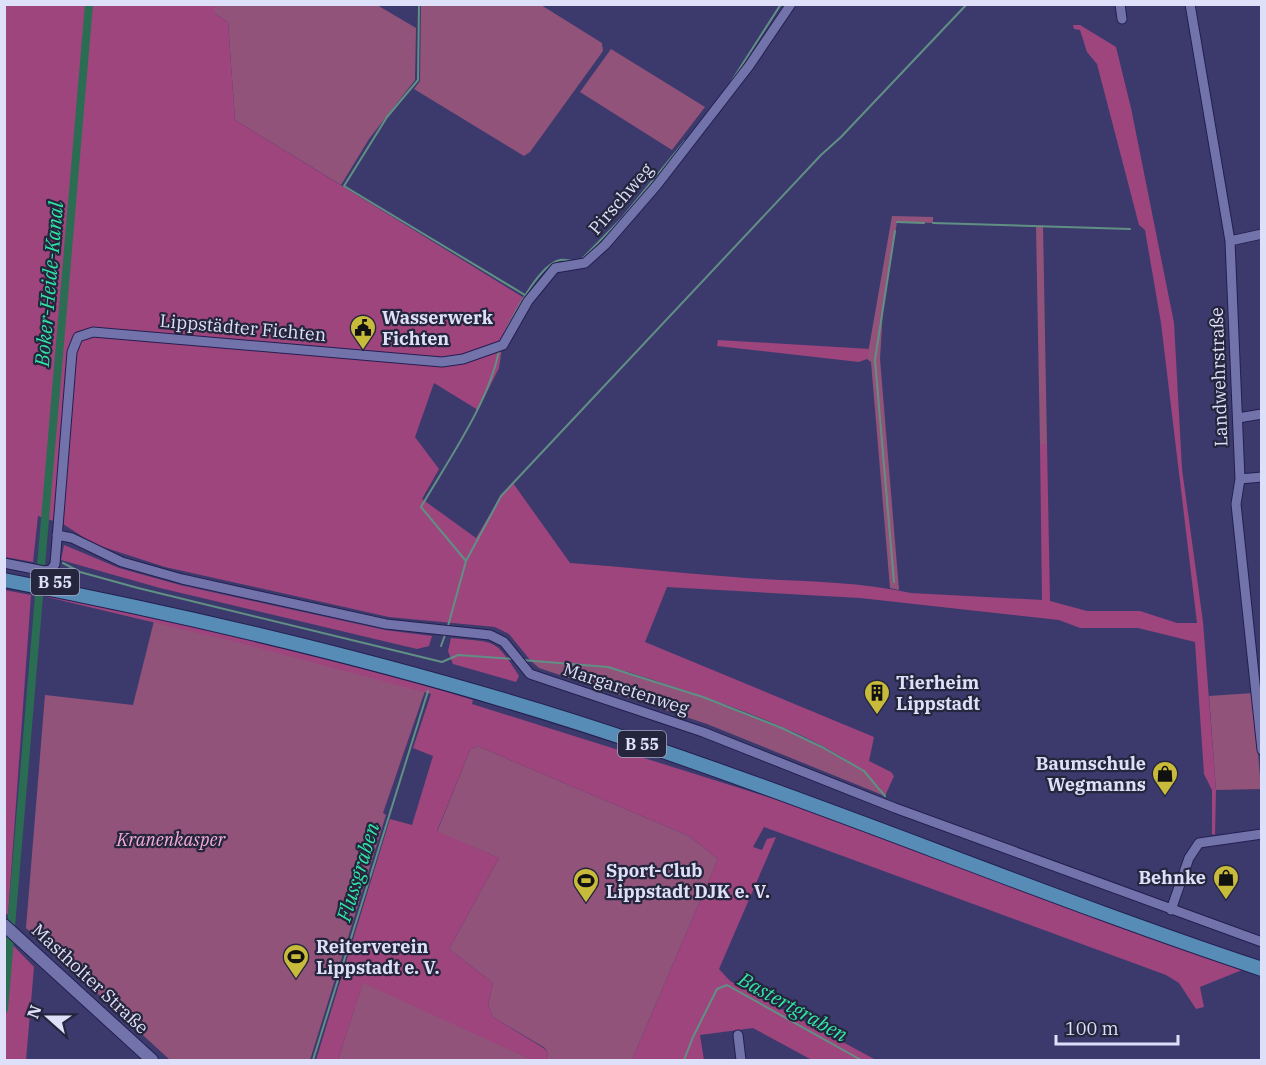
<svg xmlns="http://www.w3.org/2000/svg" width="1266" height="1065" font-family="'IBM Plex Serif',serif">
<style>
.green{fill:#92537a}
.forest{fill:#9e457e}
.lines{fill:none;stroke-linecap:round;stroke-linejoin:round}
.stream{stroke:#609084;stroke-width:2}
.canal{stroke:#2a6d52;stroke-width:8}
.street-casing{stroke:#241f50;stroke-width:11}
.secondary-casing{stroke:#241f50;stroke-width:14}
.primary-casing{stroke:#241f50;stroke-width:16}
.street{stroke:#7373ac;stroke-width:9}
.secondary{stroke:#7373ac;stroke-width:12}
.primary{stroke:#568cb5;stroke-width:14}
.labels{text-anchor:middle;stroke-width:4.5;stroke-linejoin:round;paint-order:stroke}
.shield{fill:#25253d;stroke:#a6a8c1;stroke-width:1.5}
.shield-label{font-size:16px;font-weight:bold;fill:#dee0f9}
.street-label{font-size:18px;fill:#dee0f9;stroke:#25253d}
.poi-label{font-size:18px;font-weight:bold;fill:#dee0f9;stroke:#25253d;text-anchor:start}
.park-label{font-size:18px;font-style:italic;fill:#f4abd6;stroke:#25253d}
.water-label{font-size:20px;font-style:italic;fill:#31e5a5;stroke:#25253d}
</style>
<rect width="100%" height="100%" fill="#3c3a6d"/>
<path class="green" d="M 215,5 L 377,5 L 416,28 L 415,80 L 369,139 L 341,185 L 235,120 L 228,22 L 215,14 Z
M 421,5 L 541,5 L 602,43 L 603,51 L 530,152 L 524,156 L 414,89 L 420,81 Z
M 611,49 L 705,107 L 672,150 L 580,92 Z
M 892,216 L 933,217 L 933,223 L 897,222 L 883,308 L 880,359 L 899,590 L 890,588 L 871,362 L 867,359 Z
M 1036,226 L 1043,226 L 1047,444 L 1040,444 Z
M 155,617 L 425,691 L 383,813 L 386,815 L 310,1060 L 170,1060 L 26,928 L 45,695 L 133,705 Z
M 531,661 L 608,667 L 703,697 L 782,728 L 824,748 L 864,771 L 885,796 L 707,724 L 539,668 Z
M 1253,693 L 1261,789 L 1216,790 L 1209,696 Z
M 477,746 L 689,836 L 718,859 L 632,1060 L 546,1060 L 548,1054 L 545,1048 L 493,1017 L 488,1005 L 493,983 L 449,949 L 499,858 L 437,832 L 470,750 Z
M 363,982 L 531,1059 L 532,1060 L 338,1060 Z"/>
<path class="forest" d="M 4,5 L 215,5 L 215,14 L 228,22 L 235,120 L 526,299 L 503,341 L 499,368 L 478,410 L 434,383 L 415,437 L 439,469 L 422,499 L 476,538 L 501,496 L 513,483 L 570,563 C 625,567 679,573 734,577 C 793,582 853,580 911,593 L 1042,600 L 1040,444 L 1047,444 L 1050,601 L 1087,611 L 1140,611 L 1177,623 L 1197,623 L 1161,323 L 1145,230 L 1139,225 L 1097,64 L 1087,52 L 1080,30 L 1074,29 L 1073,25 L 1080,25 L 1116,47 L 1131,108 L 1174,323 L 1182,469 L 1203,622 L 1216,790 L 1215,835 L 1212,834 L 1212,790 L 1204,774 L 1195,642 L 1138,628 L 1080,628 L 1059,620 L 860,598 L 667,587 L 645,642 L 874,737 L 869,761 L 891,772 L 894,776 L 885,796 C 856,742 692,693 632,673 L 608,667 L 531,661 L 509,634 L 495,627 L 389,617 L 165,567 L 94,544 L 63,524 L 38,516 L 33,562 L 5,557 Z
M 718,340 L 870,349 L 867,359 L 859,362 L 717,346 Z
M 64,545 L 119,568 L 180,585 L 385,630 L 432,636 L 429,646 L 417,649 L 160,588 L 61,560 Z
M 4,590 L 31,595 L 8,915 L 4,912 Z
M 48,594 C 191,624 334,656 473,700 L 472,704 L 816,812 L 1242,970 L 1200,987 L 1204,1007 L 1196,1009 L 1179,983 L 1166,975 L 764,827 L 753,847 L 762,850 L 767,839 L 776,837 L 719,969 L 730,981 L 876,1060 L 812,1060 L 753,1028 L 700,1035 L 704,1060 L 632,1060 L 718,859 L 689,836 L 477,746 L 470,750 L 437,831 L 499,858 L 449,949 L 493,983 L 488,1005 L 493,1017 L 545,1049 L 548,1054 L 546,1060 L 532,1060 L 363,983 L 338,1060 L 316,1060 L 390,819 L 412,825 L 433,756 L 413,748 L 431,694 L 240,643 L 47,597 Z
M 451,638 C 497,643 494,637 519,676 L 516,682 L 453,664 L 448,651 Z
M 5,937 L 34,967 L 26,1060 L 5,1060 Z"/>
<g class="lines">
<path class="stream" d="M 419,4 L 418,80 L 387,117 L 344,186 L 525,295
M 731,82 L 781,4
M 897,222 L 924,223
M 933,223 L 1130,229
M 582,259 L 622,218 L 685,141
M 504,334 C 514,315 538,265 560,260 C 564,259 571,261 574,261
M 466,561 L 421,507 C 447,462 490,401 499,350
M 63,563 L 80,572 L 138,588 L 442,662 L 458,655 L 514,659
M 894,582 L 875,360 L 895,231
M 448,626 L 466,561 L 501,496 L 821,155 L 841,137 L 967,4
M 441,646 L 445,635
M 522,660 L 608,667 L 703,697 L 782,728 L 824,748 L 864,771 L 885,796
M 313,1060 L 428,691
M 684,1060 L 693,1037 L 717,989 L 727,985 L 861,1060"/>
<path class="canal" d="M 41,566 L 89,4
M 4,1009 L 39,596"/>
<defs>
<path id="street" d="M 1120,4 L 1122,19
M 1190,4 L 1230,241 L 1240,479 L 1236,504 L 1262,750
M 1230,241 L 1262,234
M 1238,418 L 1262,414
M 1240,479 L 1262,477
M 57,535 L 72,538 L 122,562 L 182,579 L 386,624 L 490,635 L 504,642 L 530,674 L 703,732 L 895,808 L 1262,942
M 4,563 L 44,571 L 51,570 L 55,564 L 72,352 L 78,337 L 93,332 L 442,362 L 463,359 L 503,345 L 528,301 L 555,268 L 585,263 L 605,245 L 657,185 L 749,66 L 791,4
M 1171,910 L 1189,858 L 1199,843 L 1262,834
M 738,1035 L 741,1060"/>
<path id="secondary" d="M 4,925 L 152,1060"/>
<path id="primary" d="M 4,580 C 221,622 437,674 645,745 C 852,815 1054,900 1262,969"/>
</defs>
<use href="#street" class="street-casing"/>
<use href="#secondary" class="secondary-casing"/>
<use href="#primary" class="primary-casing"/>
<use href="#street" class="street"/>
<use href="#secondary" class="secondary"/>
<use href="#primary" class="primary"/>
</g>
<defs>
<symbol id="civic-pin" viewBox="-11 -11 22 30"><path d="M0 17L-7.5 6A9.5 9.5 0 1 1 7.5 6Z" fill="#c8bb3b" stroke="#25253d"/><path d="M-.6-6.5H3V-4.5H.6V-3L4-1V1h2V6H-6V1h2V-1L-.6-3ZM-1.2 2.5V6h2.4V2.5Z" fill="#111"/></symbol>
<symbol id="building-pin" viewBox="-11 -11 22 30"><path d="M0 17L-7.5 6A9.5 9.5 0 1 1 7.5 6Z" fill="#c8bb3b" stroke="#25253d"/><path d="M-4-6H4V6H1V3H-1V6H-4ZM-2.5-4.3h1.7v1.8h-1.7ZM.8-4.3h1.7v1.8H.8ZM-2.5-1h1.7V.8h-1.7ZM.8-1h1.7V.8H.8Z" fill="#111"/></symbol>
<symbol id="shop-pin" viewBox="-11 -11 22 30"><path d="M0 17L-7.5 6A9.5 9.5 0 1 1 7.5 6Z" fill="#c8bb3b" stroke="#25253d"/><path d="M-5-2.5h2.3a2.7 3.5 0 0 1 5.4 0H5L5.5 6h-11ZM-1.5-2.5h3a1.5 2.3 0 0 0-3 0Z" fill="#111"/></symbol>
<symbol id="stadium-pin" viewBox="-11 -11 22 30"><path d="M0 17L-7.5 6A9.5 9.5 0 1 1 7.5 6Z" fill="#c8bb3b" stroke="#25253d"/><path d="M0-5a6.5 5 0 1 0 0 10a6.5 5 0 1 0 0-10ZM-3.5-1.8h7v3.6h-7Z" fill="#111"/></symbol>
</defs>
<g fill-rule="evenodd">
<use href="#civic-pin" x="348" y="313" width="30" height="40"/>
<use href="#building-pin" x="862" y="678" width="30" height="40"/>
<use href="#shop-pin" x="1150" y="759" width="30" height="40"/>
<use href="#shop-pin" x="1211" y="863" width="30" height="40"/>
<use href="#stadium-pin" x="571" y="866" width="30" height="40"/>
<use href="#stadium-pin" x="281" y="942" width="30" height="40"/>
</g>
<g class="labels">
<g class="shield">
<rect x="31" y="569" width="48" height="26" rx="4.5"/>
<rect x="618" y="731" width="48" height="26" rx="4.5"/>
</g>
<g class="shield-label">
<text x="55" y="588">B 55</text>
<text x="642" y="750">B 55</text>
</g>
<g class="street-label">
<text transform="translate(621 199) rotate(-49)" y="6">Pirschweg</text>
<text transform="translate(243 328) rotate(5)" y="6">Lippstädter Fichten</text>
<text transform="translate(1219 377) rotate(-92)" y="6">Landwehrstraße</text>
<text transform="translate(626 689) rotate(18)" y="6">Margaretenweg</text>
<text transform="translate(90 979) rotate(43)" y="6">Mastholter Straße</text>
</g>
<g class="poi-label">
<text x="382" y="324">Wasserwerk<tspan x="382" dy="21">Fichten</tspan></text>
<text x="896" y="689">Tierheim<tspan x="896" dy="21">Lippstadt</tspan></text>
<text x="1146" y="770" text-anchor="end">Baumschule<tspan x="1146" dy="21">Wegmanns</tspan></text>
<text x="606" y="877">Sport-Club<tspan x="606" dy="21">Lippstadt DJK e. V.</tspan></text>
<text x="1206" y="884" text-anchor="end">Behnke</text>
<text x="316" y="953">Reiterverein<tspan x="316" dy="21">Lippstadt e. V.</tspan></text>
</g>
<g class="park-label">
<text x="171" y="846">Kranenkasper</text>
</g>
<g class="water-label">
<text transform="translate(49 284) rotate(-85)" y="7">Boker-Heide-Kanal</text>
<text transform="translate(358 872) rotate(-73)" y="7">Flussgraben</text>
<text transform="translate(793 1007) rotate(29)" y="7">Bastertgraben</text>
</g>
</g>
<rect width="1266" height="1065" fill="none" stroke="#dee0f9" stroke-width="12"/>
<g transform="translate(48 1017) rotate(291)" stroke="#25253d" stroke-width="4.5" paint-order="stroke">
<path d="M0-4.5L10 22L0 15L-10 22Z" fill="#dee0f9"/>
<text y="-9" font-size="16" font-weight="bold" text-anchor="middle" fill="#dee0f9">N</text>
</g>
<path d="M1056 1035v9h122v-9" fill="none" stroke="#dee0f9" stroke-width="3"/>
<text x="1065" y="1035" font-size="18" fill="#dee0f9" stroke="#25253d" stroke-width="4.5" paint-order="stroke">100 m</text>
</svg>
